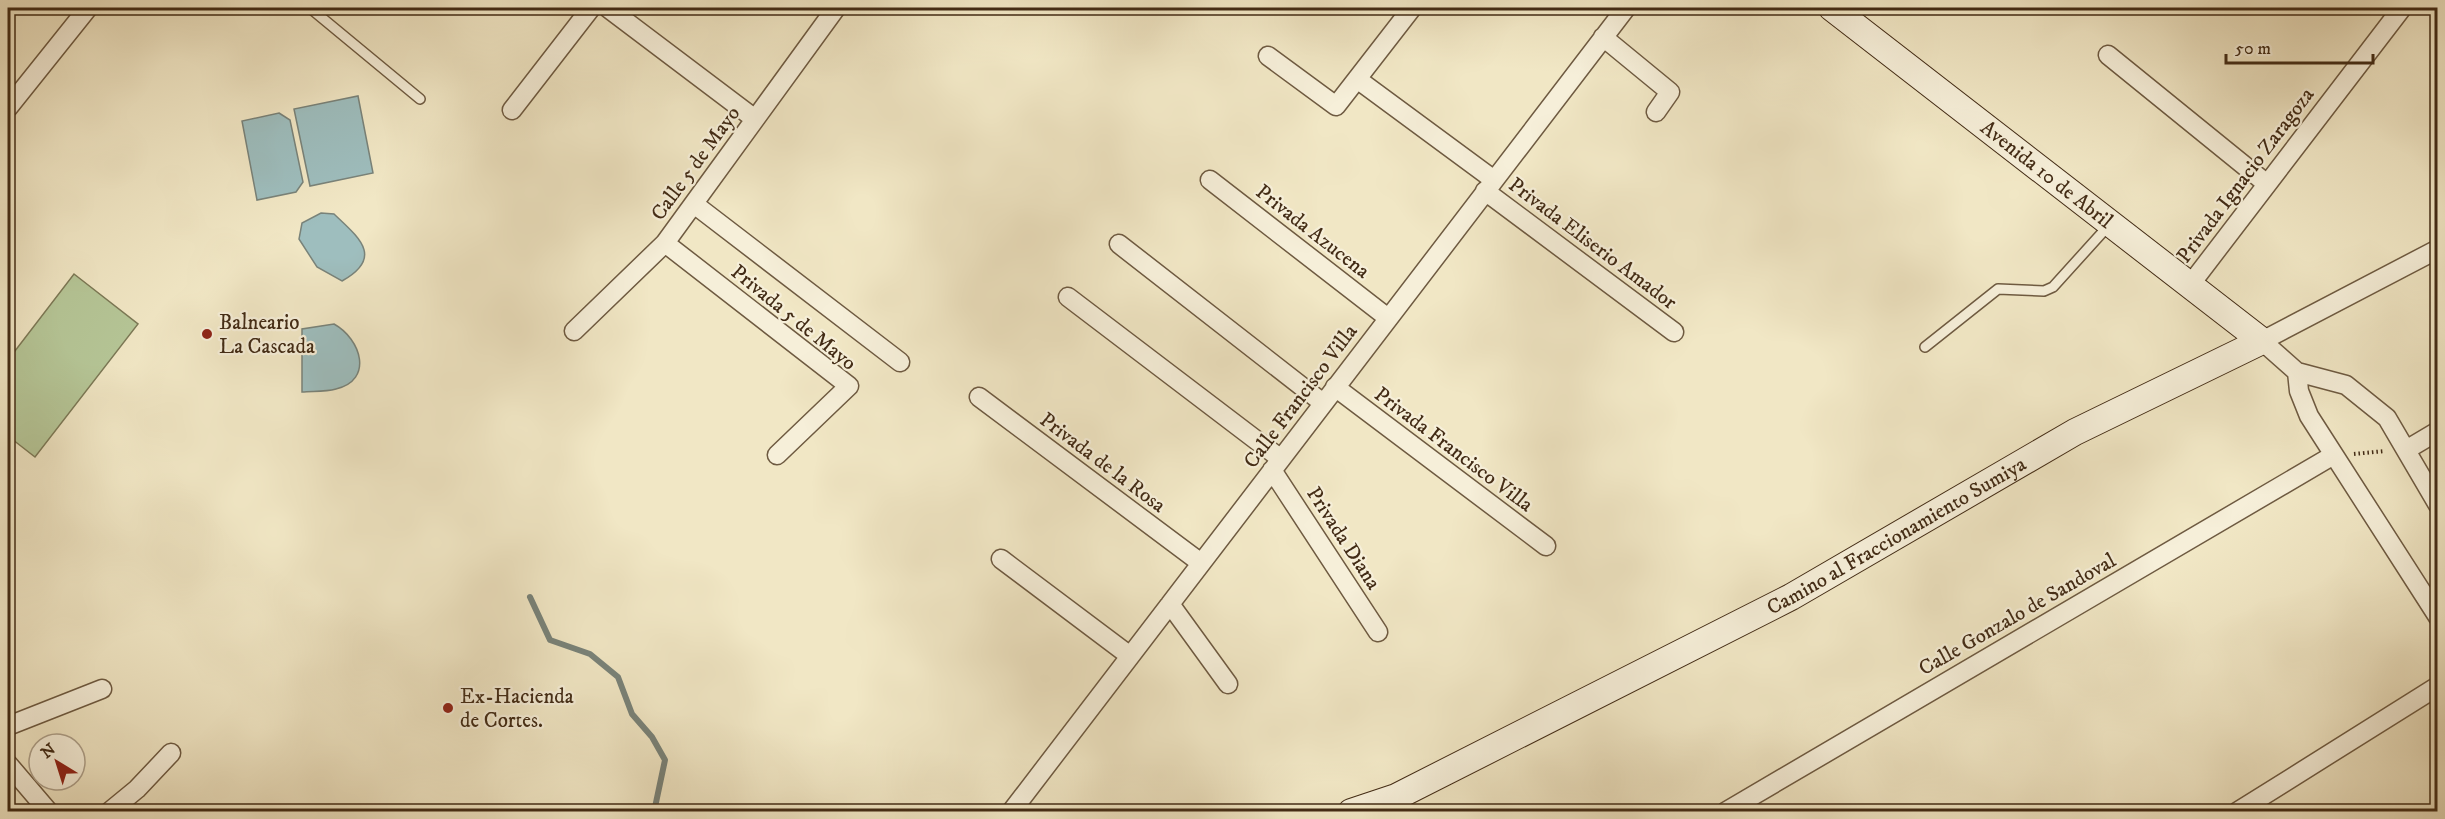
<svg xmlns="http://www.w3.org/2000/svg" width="2445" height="819" font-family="'IM FELL DW Pica',serif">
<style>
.green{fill:#b6c798;stroke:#7c7956;stroke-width:1.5}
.water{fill:#9ebebe;stroke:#79837a;stroke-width:1.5}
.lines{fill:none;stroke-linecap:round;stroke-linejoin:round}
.stream{stroke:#79837a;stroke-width:6}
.lane-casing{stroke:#6e5a41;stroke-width:12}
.street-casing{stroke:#6e5a41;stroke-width:21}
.secondary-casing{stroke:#422b15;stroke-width:28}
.path{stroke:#422b15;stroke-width:4;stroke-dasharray:1.5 3;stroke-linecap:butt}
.lane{stroke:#f6efd9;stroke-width:9}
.street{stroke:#f6efd9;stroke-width:18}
.secondary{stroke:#f6efd9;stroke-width:26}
.poi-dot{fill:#8f2418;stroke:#f6efd9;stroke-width:2}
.labels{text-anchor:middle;stroke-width:4.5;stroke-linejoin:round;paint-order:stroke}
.street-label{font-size:21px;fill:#422b15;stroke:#f6efd9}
.poi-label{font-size:21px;fill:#422b15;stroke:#f6efd9;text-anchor:start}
</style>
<rect width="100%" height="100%" fill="#f1e7c5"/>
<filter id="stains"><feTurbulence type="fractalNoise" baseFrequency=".00333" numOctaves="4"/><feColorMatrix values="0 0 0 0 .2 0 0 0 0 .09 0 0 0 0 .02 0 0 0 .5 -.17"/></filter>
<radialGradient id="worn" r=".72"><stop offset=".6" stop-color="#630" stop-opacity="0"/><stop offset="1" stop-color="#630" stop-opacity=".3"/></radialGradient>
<path class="green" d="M 74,274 L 138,324 L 35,457 L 8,436 L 8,360 Z"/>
<path class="water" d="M 358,96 L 373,173 L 310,186 L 294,109 Z
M 279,113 L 290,120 L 303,182 L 296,192 L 257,200 L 242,121 Z
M 321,213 L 334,214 C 358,237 385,257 342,281 L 317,267 L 299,239 L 302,223 Z
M 334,324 C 361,339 374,380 336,389 C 325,392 313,391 302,392 L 302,329 Z"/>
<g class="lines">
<path class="stream" d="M 530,597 L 550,640 L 590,654 L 618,677 L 632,714 L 652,737 L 665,760 L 654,812"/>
<defs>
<path id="lane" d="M 310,8 L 420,99
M 1925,347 L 1998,289 L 2044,291 L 2053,287 L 2110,224"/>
<path id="street" d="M 608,8 L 755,119
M 1603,37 L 1670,92 L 1656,112
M 2108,55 L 2267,184
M 1268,56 L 1336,106 L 1412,8
M 1357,79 L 1494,180
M 8,108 L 88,8
M 512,110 L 591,8
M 1210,180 L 1388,318
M 1485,191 L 1674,332
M 694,204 L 900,362
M 665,243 L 849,386 L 777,455
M 1119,244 L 1323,403
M 2438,249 L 2262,341 L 2297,372 L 2346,385 L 2387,418 L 2438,505
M 2190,285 L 2402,8
M 1068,297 L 1281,459
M 574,331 L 665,243 L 836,8
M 2297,372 L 2299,391 L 2309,416 L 2438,617
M 1335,387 L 1546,546
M 979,397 L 1201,563
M 2406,450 L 2438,431
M 1272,470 L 1378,632
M 1001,559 L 1130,656
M 1170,604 L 1228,684
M 8,726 L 102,689
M 8,764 L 49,812
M 109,812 L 137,789 L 171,753
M 1011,812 L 1626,8
M 1725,812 L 2332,456
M 2237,812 L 2438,686"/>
<g id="secondary">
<path id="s1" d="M 1351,812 L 1396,797 L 1791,597 L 2075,432 L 2262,341 L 1832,8"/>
</g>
</defs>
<use href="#lane" class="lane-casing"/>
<use href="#street" class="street-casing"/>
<use href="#secondary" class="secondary-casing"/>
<path class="path" d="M 2354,454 L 2385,451"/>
<use href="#lane" class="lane"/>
<use href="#street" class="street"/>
<use href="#secondary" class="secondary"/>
</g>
<g class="poi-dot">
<circle cx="207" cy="334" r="6"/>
<circle cx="448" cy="708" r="6"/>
</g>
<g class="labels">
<g class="street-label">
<text transform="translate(695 163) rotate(-54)" y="7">Calle 5 de Mayo</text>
<text transform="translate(2047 174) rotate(38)" y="7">Avenida 10 de Abril</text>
<text transform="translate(2245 175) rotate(-53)" y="7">Privada Ignacio Zaragoza</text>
<text transform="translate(1313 231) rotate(38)" y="7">Privada Azucena</text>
<text transform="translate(1593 243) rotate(37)" y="7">Privada Eliserio Amador</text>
<text transform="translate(794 317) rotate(39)" y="7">Privada 5 de Mayo</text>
<text transform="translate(1300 396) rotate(-53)" y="7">Calle Francisco Villa</text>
<text transform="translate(1454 449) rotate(37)" y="7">Privada Francisco Villa</text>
<text transform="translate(1103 462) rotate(37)" y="7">Privada de la Rosa</text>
<text dy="7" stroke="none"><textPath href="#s1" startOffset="612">Camino al Fraccionamiento Sumiya</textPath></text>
<text transform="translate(1344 538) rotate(57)" y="7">Privada Diana</text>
<text transform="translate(2017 614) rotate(-30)" y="7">Calle Gonzalo de Sandoval</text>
</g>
<g class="poi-label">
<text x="219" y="329">Balneario<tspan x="219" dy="24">La Cascada</tspan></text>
<text x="460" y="703">Ex-Hacienda<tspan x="460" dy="24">de Cortes.</tspan></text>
</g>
</g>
<rect width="2445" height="819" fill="none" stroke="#f1e7c5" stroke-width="30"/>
<rect x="9" y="9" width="2427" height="801" fill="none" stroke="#422b15" stroke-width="3"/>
<rect x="15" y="15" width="2415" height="789" fill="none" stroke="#422b15" stroke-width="1.5"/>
<g transform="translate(57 762) rotate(322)"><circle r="28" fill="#f6efd9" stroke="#aea18b" stroke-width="1.5"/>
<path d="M0-4.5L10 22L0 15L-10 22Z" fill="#8f2418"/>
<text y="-9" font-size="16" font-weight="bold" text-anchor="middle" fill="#422b15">N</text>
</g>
<path d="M2226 54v9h147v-9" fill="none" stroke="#422b15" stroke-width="3"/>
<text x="2235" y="54" font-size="18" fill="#422b15" stroke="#f6efd9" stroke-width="4.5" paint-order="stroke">50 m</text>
<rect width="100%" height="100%" filter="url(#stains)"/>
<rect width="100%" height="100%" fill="url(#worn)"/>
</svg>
